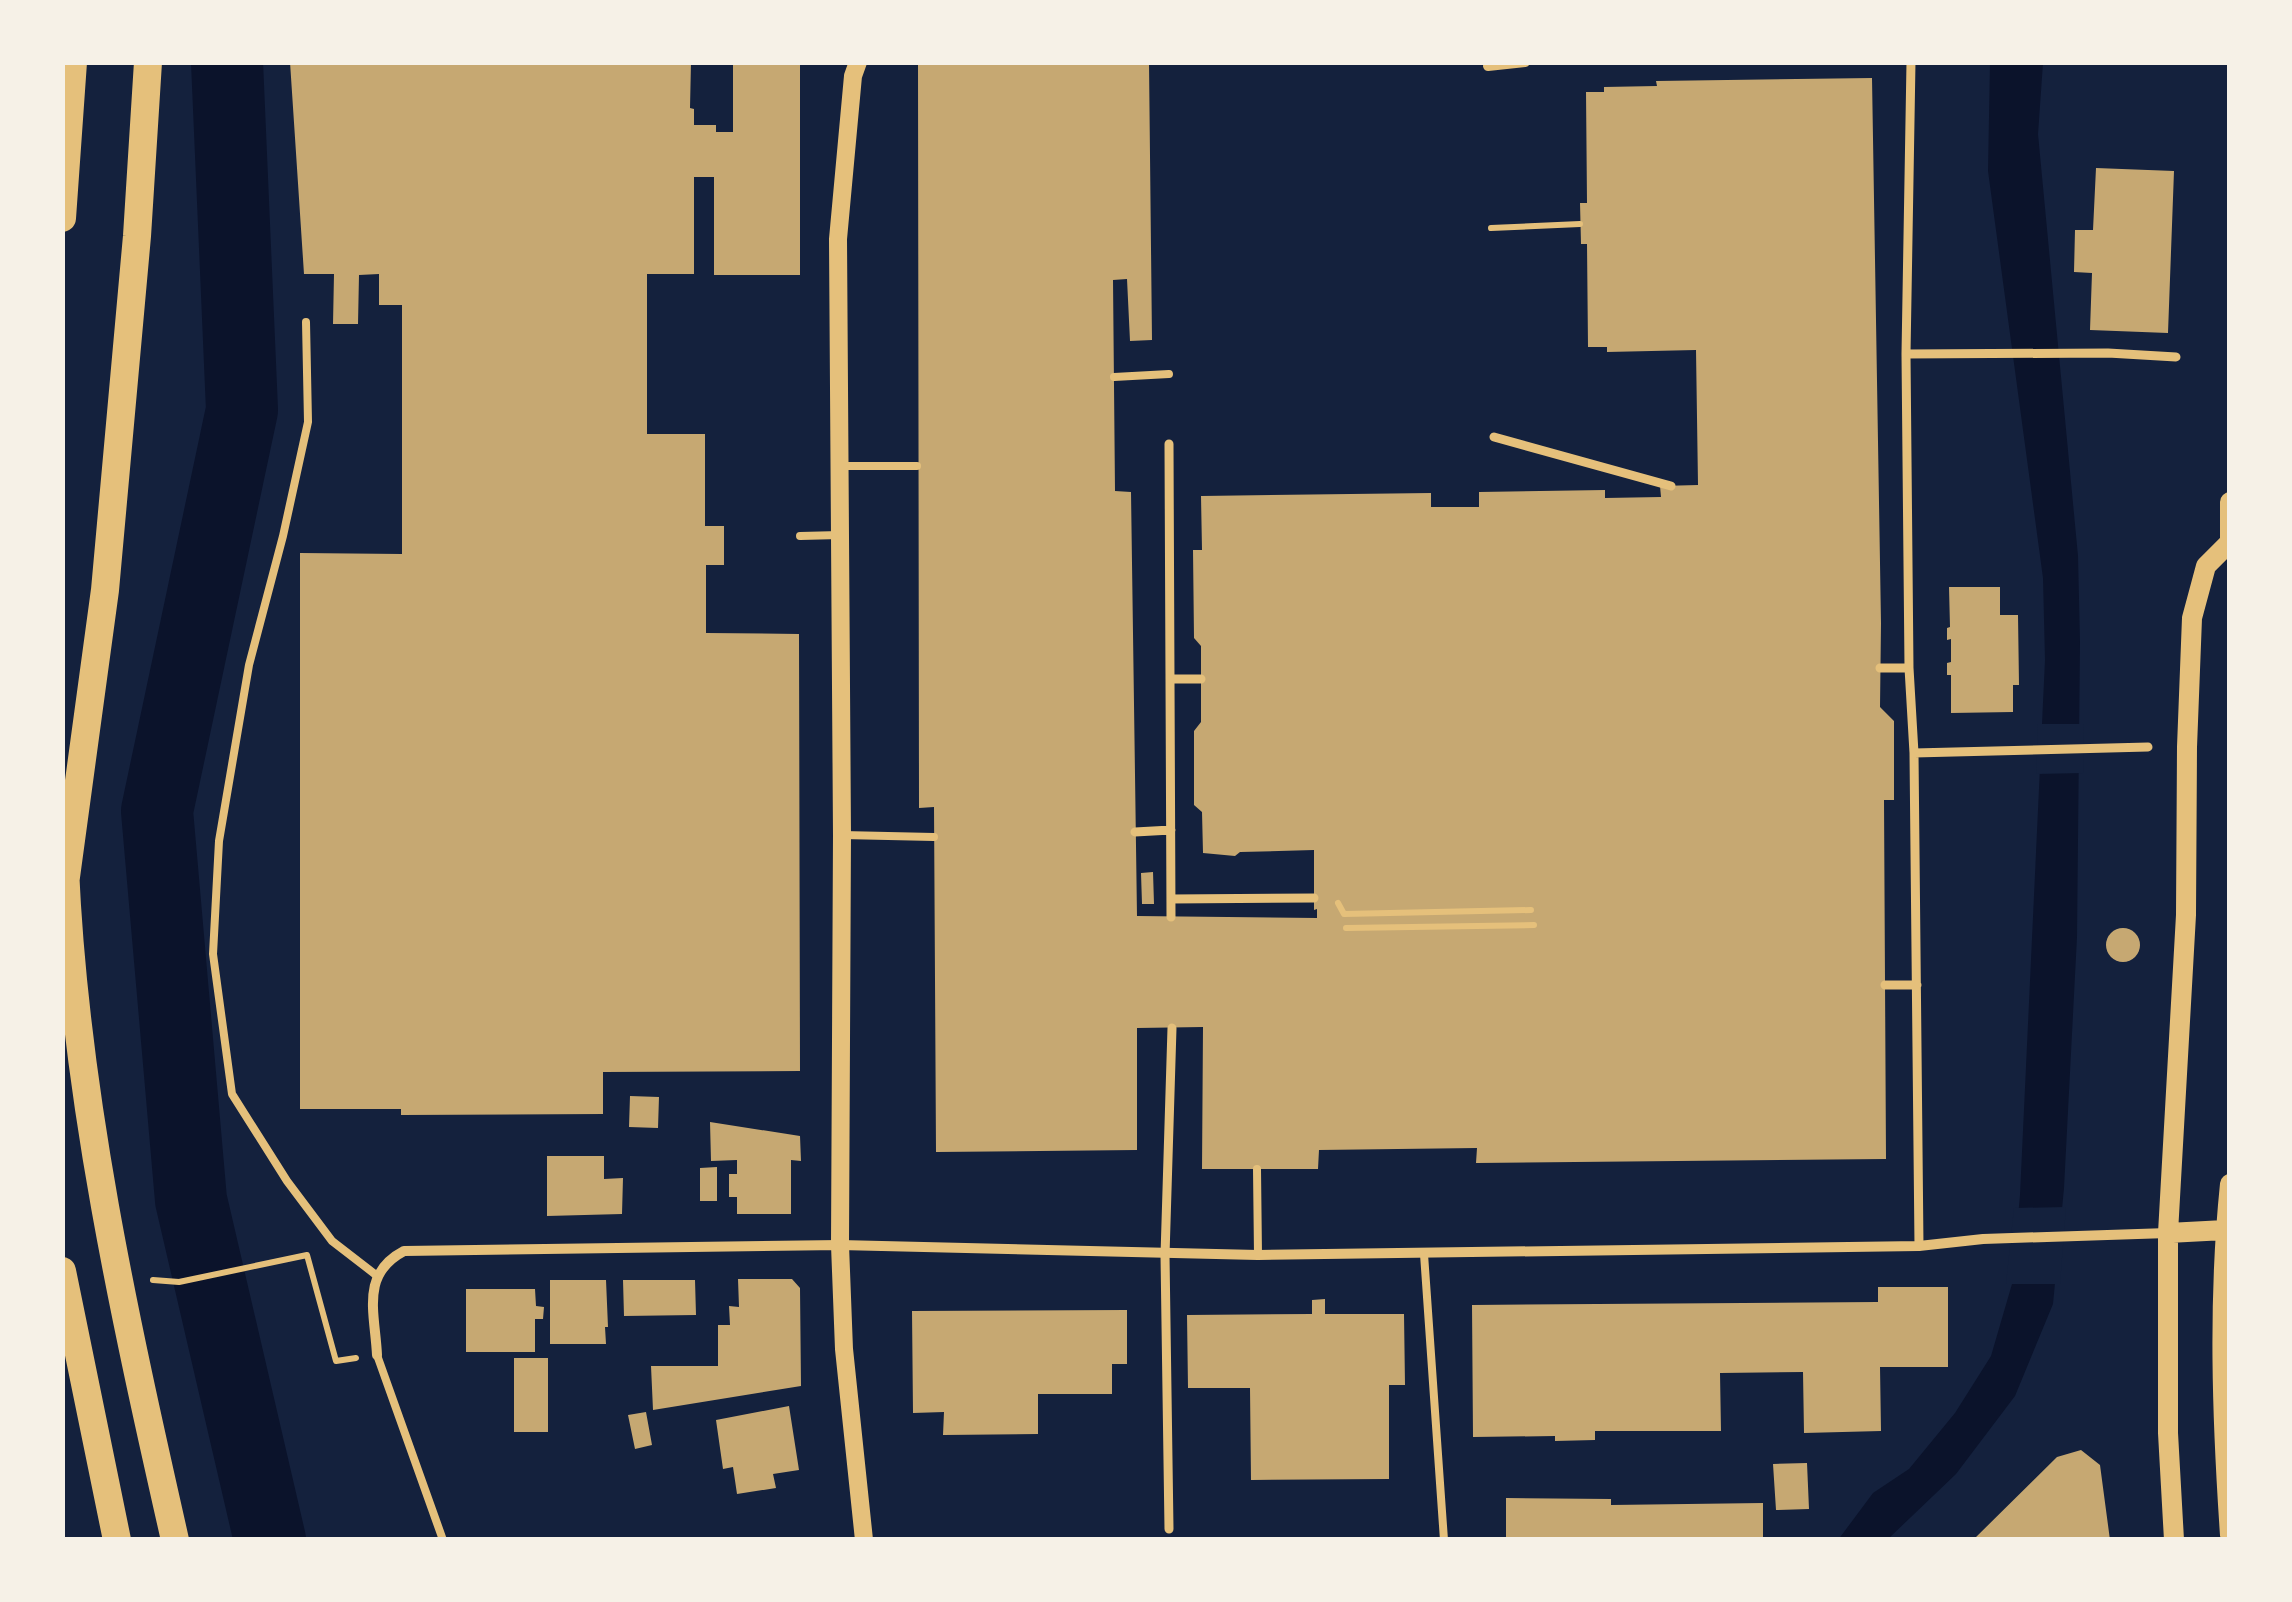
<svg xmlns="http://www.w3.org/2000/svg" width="2292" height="1602" font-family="'Varela Round',sans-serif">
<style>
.water{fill:#0b132b}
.pier{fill:#14213d}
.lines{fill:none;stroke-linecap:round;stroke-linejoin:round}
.river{stroke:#0b132b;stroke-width:72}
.building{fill:#c6a872}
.path{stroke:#e5c07b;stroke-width:6}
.service{stroke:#e5c07b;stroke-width:8}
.pedestrian{stroke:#e5c07b;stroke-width:9}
.minor{stroke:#e5c07b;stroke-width:10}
.tertiary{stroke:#e5c07b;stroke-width:18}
.secondary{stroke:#e5c07b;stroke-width:20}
.trunk{stroke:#e5c07b;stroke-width:28}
</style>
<rect width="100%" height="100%" fill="#14213d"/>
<path class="water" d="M 1990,63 L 2043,63 L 2038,134 L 2078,556 L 2080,642 L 2077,937 L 2064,1188 L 2053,1304 L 2015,1396 L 1956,1474 L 1888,1539 L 1838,1540 L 1873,1493 L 1909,1469 L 1955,1413 L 1991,1356 L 2012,1284 L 2020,1195 L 2045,660 L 2043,578 L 1988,171 Z
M 236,1293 L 287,1539 L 237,1539 L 210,1426 L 206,1311 Z"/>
<path class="pier" d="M 2038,724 L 2083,724 L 2084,773 L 2036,774 Z
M 2066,1207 L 2060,1284 L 2006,1284 L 2014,1208 Z"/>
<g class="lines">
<path class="river" d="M 227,62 L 242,410 L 157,811 L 191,1200 L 270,1540"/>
</g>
<path class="building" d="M 290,62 L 691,62 L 690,108 L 694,109 L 694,125 L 716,125 L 716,132 L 733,132 L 733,62 L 800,62 L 800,275 L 714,275 L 714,177 L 694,177 L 694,274 L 647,274 L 647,434 L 705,434 L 705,526 L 724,526 L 724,565 L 706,565 L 706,633 L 799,634 L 800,1071 L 603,1072 L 603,1114 L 401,1115 L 401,1109 L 300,1109 L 300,553 L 402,554 L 402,305 L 379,305 L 379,274 L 359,275 L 358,324 L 333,324 L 334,274 L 304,274 Z
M 918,62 L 1149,62 L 1152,340 L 1130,341 L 1127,279 L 1113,280 L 1115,491 L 1131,492 L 1137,916 L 1317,918 L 1317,909 L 1314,910 L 1314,850 L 1240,852 L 1235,856 L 1203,853 L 1202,812 L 1194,805 L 1194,731 L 1201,722 L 1201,646 L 1194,638 L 1193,550 L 1202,550 L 1201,496 L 1431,493 L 1431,507 L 1479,507 L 1479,492 L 1605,490 L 1605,498 L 1661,497 L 1660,486 L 1698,485 L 1696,350 L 1607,352 L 1607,347 L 1588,347 L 1587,244 L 1581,244 L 1580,203 L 1587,203 L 1586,92 L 1604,92 L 1604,87 L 1657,86 L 1656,81 L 1872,78 L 1881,623 L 1880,707 L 1894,721 L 1894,800 L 1884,800 L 1886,1159 L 1476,1163 L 1477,1148 L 1319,1150 L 1318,1169 L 1202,1169 L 1203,1027 L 1137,1028 L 1137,1150 L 936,1152 L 934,807 L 919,808 Z
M 2096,168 L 2174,171 L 2168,333 L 2090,330 L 2092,273 L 2074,272 L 2075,230 L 2093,230 Z
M 1949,587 L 2000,587 L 2000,615 L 2018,615 L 2019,685 L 2013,685 L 2013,712 L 1951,713 L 1951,675 L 1947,675 L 1947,663 L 1951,662 L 1951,639 L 1947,640 L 1947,628 L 1950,627 Z
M 1153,872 L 1154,904 L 1142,904 L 1141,873 Z
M2106 945a17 17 0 1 1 34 0a17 17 0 1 1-34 0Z
M 630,1096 L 659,1097 L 658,1128 L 629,1127 Z
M 710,1122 L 800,1136 L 801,1161 L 791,1160 L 791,1214 L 737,1214 L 737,1197 L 729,1197 L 729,1174 L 737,1174 L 737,1160 L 711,1161 Z
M 547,1156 L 604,1156 L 604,1179 L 623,1178 L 622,1214 L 547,1216 Z
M 717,1167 L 717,1201 L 700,1201 L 700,1168 Z
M 738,1279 L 792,1279 L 800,1288 L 801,1386 L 653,1410 L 651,1366 L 718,1366 L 718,1325 L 730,1325 L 729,1306 L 739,1307 Z
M 550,1280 L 606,1280 L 608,1327 L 605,1327 L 606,1344 L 550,1344 Z
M 623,1280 L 695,1280 L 696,1315 L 624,1316 Z
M 1878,1287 L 1948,1287 L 1948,1367 L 1880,1367 L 1881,1431 L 1804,1433 L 1803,1372 L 1720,1373 L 1721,1431 L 1595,1431 L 1595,1440 L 1555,1441 L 1555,1436 L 1473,1437 L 1472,1305 L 1878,1302 Z
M 466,1289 L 535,1289 L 536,1306 L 544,1307 L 543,1319 L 535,1319 L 535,1352 L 466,1352 Z
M 1325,1299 L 1325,1314 L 1404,1314 L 1405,1385 L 1389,1385 L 1389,1479 L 1251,1480 L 1250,1388 L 1188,1388 L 1187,1315 L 1312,1314 L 1312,1300 Z
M 1127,1310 L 1127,1364 L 1112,1364 L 1112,1394 L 1038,1394 L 1038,1434 L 943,1435 L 944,1412 L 913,1413 L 912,1311 Z
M 514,1358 L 548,1358 L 548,1432 L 514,1432 Z
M 789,1406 L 799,1470 L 773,1474 L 776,1488 L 737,1494 L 733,1467 L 723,1469 L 716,1420 Z
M 646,1412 L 652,1445 L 635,1449 L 628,1415 Z
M 2081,1450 L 2100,1465 L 2110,1540 L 1973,1540 L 2057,1457 Z
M 1807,1463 L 1809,1509 L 1776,1510 L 1773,1464 Z
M 1506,1498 L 1611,1499 L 1611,1505 L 1763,1503 L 1763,1540 L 1506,1540 Z"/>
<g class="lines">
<path class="path" d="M 1491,228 L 1580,224
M 1338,903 L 1344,914 L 1531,910
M 1346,928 L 1534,925
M 153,1280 L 179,1282 L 307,1255 L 336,1361 L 356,1358"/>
<path class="service" d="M 306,322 L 308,422 L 283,536 L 249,665 L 219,841 L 213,954 L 232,1094 L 287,1181 L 332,1241 L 376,1275
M 1114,377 L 1169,374
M 839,466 L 917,466
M 800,536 L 840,535
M 842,835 L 934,837
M 1257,1169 L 1258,1255
M 1424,1254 L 1444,1540
M 377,1355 L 443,1540"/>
<path class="pedestrian" d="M 1906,354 L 2108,353 L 2176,357
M 1494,437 L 1671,486
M 1169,444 L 1171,917
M 1880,668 L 1909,668 L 1914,753 L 2148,747
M 1909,668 L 1906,354 L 1911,62
M 1171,679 L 1201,679
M 1914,753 L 1919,1246
M 1135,832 L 1171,830
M 1171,899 L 1314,898
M 1885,985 L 1917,985
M 1169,1529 L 1165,1255 L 1172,1028"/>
<path class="minor" d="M 1488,66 L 1525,62
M 377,1355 C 375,1313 360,1274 404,1251 L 840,1245 L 1258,1255 L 1919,1246 L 1983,1239 L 2168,1233"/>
<path class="tertiary" d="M 858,62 L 853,76 L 838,239 L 842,835 L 840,1245 L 844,1349 L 864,1540"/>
<path class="secondary" d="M 2230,502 L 2230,544
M 2230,1184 C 2218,1301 2222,1418 2230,1535
M 2168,1233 L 2225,1230
M 2174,1540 L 2168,1433 L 2168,1233 L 2186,915 L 2187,747 L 2192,618 L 2206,566 L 2229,543"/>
<path class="trunk" d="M 62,218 L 73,62
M 65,869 C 75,1095 125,1319 175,1540
M 65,884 L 105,590 L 137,236 L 148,62
M 62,1271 L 117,1540"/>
</g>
<rect width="2292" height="1602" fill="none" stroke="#f6f1e7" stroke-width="130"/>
</svg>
